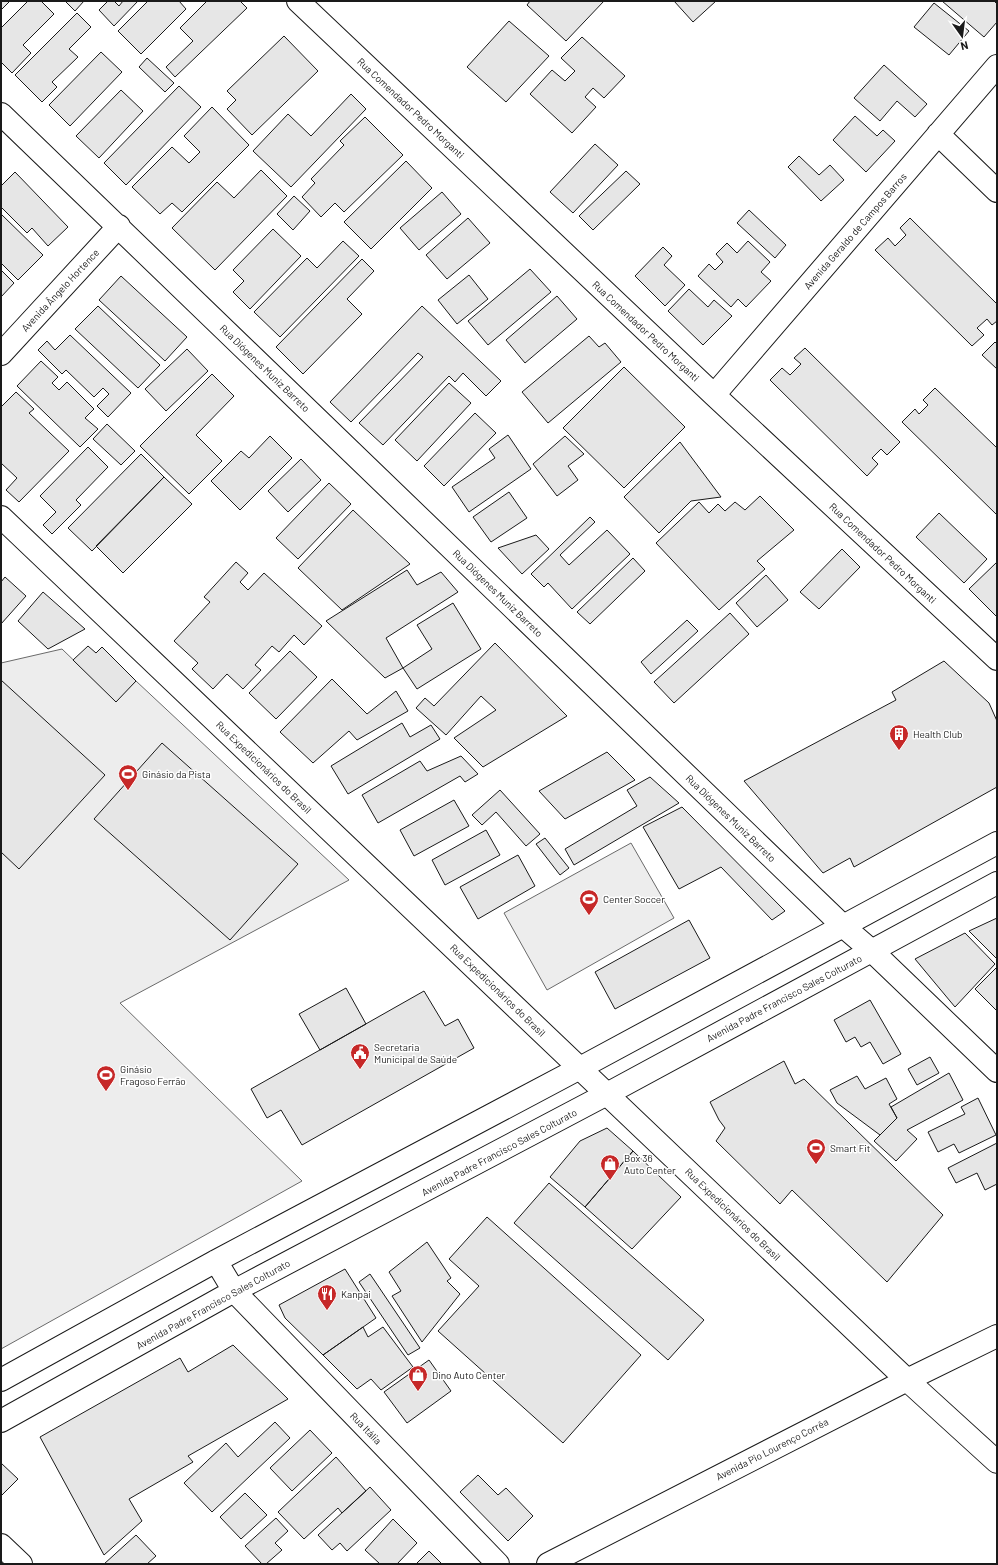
<svg xmlns="http://www.w3.org/2000/svg" width="998" height="1565" font-family="Barlow,sans-serif">
<style>
.green{fill:#ededed;stroke:#6a6a6a}
.building{fill:#e6e6e6;stroke:#1a1a1a}
.lines{fill:none;stroke-linecap:round;stroke-linejoin:round}
.minor-casing{stroke:#1a1a1a;stroke-width:24}
.major-casing{stroke:#1a1a1a;stroke-width:24}
.minor{stroke:#fff;stroke-width:22}
.major{stroke:#fff;stroke-width:22}
.labels{text-anchor:middle;stroke-width:3;stroke-linejoin:round;paint-order:stroke}
.street-label{font-size:10px;fill:#1a1a1a;stroke:#fff}
.poi-label{font-size:10px;fill:#1a1a1a;stroke:#fff;text-anchor:start}
</style>
<rect width="100%" height="100%" fill="#fff"/>
<path class="green" d="M 62,649 L 116,701 L 136,681 L 349,880 L 120,1003 L 302,1181 L 1,1349 L 1,663 Z
M 631,843 L 674,918 L 547,990 L 504,913 Z"/>
<path class="building" d="M 1,1 L 10,1 L 1,10 Z
M 28,1 L 41,1 L 54,14 L 23,45 L 31,53 L 12,73 L 1,62 L 1,28 Z
M 65,1 L 84,1 L 75,11 Z
M 108,1 L 114,1 L 119,6 L 123,1 L 138,1 L 114,26 L 99,10 Z
M 148,1 L 179,1 L 186,9 L 141,54 L 118,31 Z
M 207,1 L 240,1 L 247,8 L 175,77 L 166,67 L 193,41 L 180,28 Z
M 530,1 L 604,1 L 566,41 L 527,5 Z
M 674,1 L 716,1 L 693,22 Z
M 942,1 L 994,1 L 997,4 L 997,22 L 984,37 Z
M 934,3 L 969,31 L 949,55 L 914,27 Z
M 77,13 L 91,27 L 69,49 L 78,57 L 52,82 L 57,87 L 42,102 L 15,75 Z
M 509,21 L 549,56 L 506,102 L 467,67 Z
M 284,36 L 318,71 L 252,135 L 227,109 L 236,100 L 227,91 Z
M 582,37 L 625,76 L 604,98 L 593,88 L 585,97 L 596,107 L 572,133 L 530,94 L 552,70 L 565,81 L 575,71 L 561,58 Z
M 101,52 L 122,72 L 70,126 L 49,105 Z
M 147,58 L 174,83 L 165,92 L 139,67 Z
M 884,65 L 927,104 L 915,117 L 897,101 L 880,121 L 854,98 Z
M 179,86 L 201,107 L 126,185 L 104,163 Z
M 121,90 L 143,111 L 99,158 L 76,136 Z
M 351,94 L 366,109 L 291,187 L 253,151 L 288,114 L 311,136 Z
M 212,107 L 249,145 L 182,212 L 172,203 L 160,214 L 132,187 L 172,147 L 189,163 L 200,152 L 184,136 Z
M 855,116 L 877,136 L 883,130 L 895,141 L 866,172 L 833,140 Z
M 365,117 L 403,155 L 344,212 L 335,203 L 321,217 L 302,197 L 315,183 L 311,179 L 344,145 L 340,141 Z
M 595,144 L 618,165 L 573,213 L 550,192 Z
M 799,156 L 819,175 L 830,165 L 844,180 L 821,201 L 788,167 Z
M 406,161 L 432,188 L 371,249 L 344,222 Z
M 261,170 L 287,196 L 215,270 L 172,228 L 217,182 L 234,198 Z
M 626,171 L 640,184 L 593,230 L 579,216 Z
M 15,172 L 68,227 L 48,246 L 32,228 L 27,233 L 1,207 L 1,186 Z
M 442,192 L 461,214 L 419,250 L 400,228 Z
M 294,196 L 310,211 L 293,230 L 277,214 Z
M 749,210 L 786,245 L 775,258 L 737,223 Z
M 1,214 L 43,255 L 18,280 L 1,263 Z
M 468,218 L 490,243 L 447,279 L 426,255 Z
M 910,218 L 997,304 L 997,321 L 992,325 L 987,319 L 977,328 L 984,335 L 972,346 L 875,250 L 888,238 L 895,246 L 906,235 L 900,228 Z
M 273,229 L 301,256 L 250,309 L 233,292 L 244,281 L 233,270 Z
M 343,241 L 359,256 L 280,337 L 254,312 L 307,258 L 317,268 Z
M 748,241 L 770,262 L 761,272 L 771,281 L 746,307 L 738,299 L 731,307 L 698,276 L 709,264 L 715,270 L 723,262 L 716,254 L 727,243 L 737,253 Z
M 663,247 L 672,256 L 664,265 L 685,285 L 665,306 L 635,276 Z
M 362,259 L 374,271 L 347,299 L 362,314 L 303,374 L 276,347 Z
M 530,269 L 551,292 L 488,345 L 468,321 Z
M 1,270 L 14,283 L 1,297 Z
M 469,275 L 488,299 L 457,324 L 438,300 Z
M 121,276 L 187,337 L 165,361 L 99,300 Z
M 689,289 L 708,307 L 714,300 L 732,316 L 703,345 L 668,311 Z
M 557,296 L 577,319 L 525,363 L 506,340 Z
M 98,306 L 160,365 L 138,388 L 75,329 Z
M 422,306 L 501,381 L 486,396 L 463,373 L 455,382 L 449,376 L 383,445 L 359,423 L 423,357 L 418,353 L 351,422 L 330,402 Z
M 70,335 L 131,393 L 108,417 L 97,406 L 109,394 L 103,388 L 94,397 L 66,370 L 62,374 L 38,350 L 47,341 L 55,350 Z
M 589,336 L 599,347 L 605,343 L 621,362 L 548,423 L 522,392 Z
M 995,342 L 997,344 L 997,369 L 982,355 Z
M 805,348 L 900,442 L 887,455 L 881,449 L 872,458 L 878,464 L 867,476 L 770,380 L 782,368 L 790,375 L 801,364 L 794,358 Z
M 187,349 L 208,371 L 166,411 L 145,389 Z
M 41,361 L 58,377 L 52,383 L 59,390 L 67,382 L 94,409 L 85,418 L 98,429 L 80,447 L 17,386 Z
M 624,367 L 685,427 L 624,488 L 563,428 Z
M 212,374 L 234,396 L 196,435 L 222,461 L 189,494 L 140,446 Z
M 449,383 L 471,403 L 417,461 L 395,440 Z
M 935,388 L 997,448 L 997,515 L 902,422 L 915,409 L 919,414 L 928,405 L 923,400 Z
M 16,392 L 34,409 L 29,413 L 69,451 L 19,502 L 6,490 L 17,478 L 1,463 L 1,407 Z
M 475,413 L 496,433 L 444,486 L 424,466 Z
M 107,424 L 135,451 L 121,465 L 93,439 Z
M 508,435 L 531,469 L 469,512 L 452,487 L 495,458 L 489,449 Z
M 270,436 L 292,458 L 240,510 L 211,481 L 241,451 L 249,458 Z
M 565,436 L 584,454 L 568,466 L 578,480 L 557,496 L 533,464 Z
M 680,442 L 721,497 L 691,501 L 659,533 L 624,497 Z
M 88,447 L 108,467 L 76,500 L 81,505 L 52,534 L 43,525 L 56,512 L 40,496 Z
M 141,454 L 164,477 L 92,551 L 68,528 Z
M 301,459 L 321,480 L 288,512 L 268,491 Z
M 164,477 L 192,504 L 123,573 L 96,546 Z
M 329,483 L 351,504 L 298,559 L 276,538 Z
M 509,492 L 527,518 L 491,542 L 473,517 Z
M 760,496 L 794,530 L 757,561 L 765,569 L 719,610 L 656,543 L 699,502 L 709,513 L 718,504 L 725,511 L 735,502 L 745,510 Z
M 353,510 L 410,564 L 342,610 L 298,568 Z
M 939,513 L 987,559 L 964,583 L 916,537 Z
M 590,517 L 595,522 L 560,555 L 569,565 L 607,530 L 630,554 L 572,609 L 548,583 L 544,587 L 531,574 Z
M 536,535 L 549,549 L 522,574 L 498,548 Z
M 842,549 L 860,567 L 819,609 L 800,592 Z
M 633,558 L 645,571 L 590,624 L 577,612 Z
M 236,562 L 248,573 L 240,582 L 248,590 L 264,573 L 322,626 L 304,645 L 294,635 L 279,652 L 272,646 L 255,665 L 261,670 L 243,689 L 227,674 L 213,689 L 192,669 L 198,663 L 174,641 L 210,602 L 204,597 Z
M 997,562 L 997,617 L 969,589 Z
M 407,570 L 417,585 L 441,572 L 458,592 L 386,638 L 403,668 L 385,678 L 326,621 Z
M 766,575 L 788,600 L 757,627 L 736,603 Z
M 5,577 L 26,596 L 1,624 L 1,582 Z
M 43,592 L 85,629 L 48,649 L 18,621 Z
M 453,603 L 481,649 L 417,689 L 403,668 L 432,649 L 417,625 Z
M 730,613 L 749,634 L 674,703 L 654,682 Z
M 687,620 L 698,631 L 651,674 L 641,662 Z
M 495,643 L 567,716 L 483,767 L 454,738 L 496,710 L 481,696 L 446,735 L 416,708 L 425,698 L 434,706 Z
M 88,646 L 96,653 L 102,647 L 136,681 L 116,702 L 73,660 Z
M 290,651 L 317,677 L 276,719 L 249,693 Z
M 944,661 L 989,703 L 997,721 L 997,787 L 854,867 L 850,858 L 823,873 L 744,781 L 896,700 L 892,692 Z
M 332,679 L 367,714 L 396,691 L 408,711 L 357,740 L 349,731 L 313,763 L 280,732 Z
M 1,680 L 105,775 L 19,869 L 1,852 Z
M 402,723 L 410,737 L 431,725 L 440,739 L 348,794 L 331,766 Z
M 162,743 L 298,864 L 230,940 L 94,819 Z
M 607,752 L 635,780 L 565,819 L 539,791 Z
M 461,756 L 478,774 L 465,782 L 460,776 L 378,823 L 362,795 L 420,761 L 427,771 Z
M 650,777 L 679,803 L 574,865 L 565,849 L 637,806 L 627,790 Z
M 500,790 L 540,834 L 526,846 L 496,812 L 482,825 L 472,815 Z
M 454,800 L 469,826 L 414,856 L 400,830 Z
M 682,807 L 785,911 L 772,920 L 721,867 L 679,889 L 643,827 Z
M 486,830 L 500,855 L 445,885 L 432,860 Z
M 545,838 L 569,868 L 560,875 L 536,844 Z
M 518,855 L 535,886 L 478,919 L 460,887 Z
M 997,918 L 997,959 L 969,931 Z
M 689,920 L 710,958 L 615,1009 L 595,972 Z
M 965,933 L 995,964 L 955,1007 L 915,959 Z
M 997,967 L 997,1011 L 975,989 Z
M 346,988 L 366,1024 L 320,1050 L 299,1014 Z
M 424,991 L 445,1026 L 458,1019 L 474,1048 L 302,1145 L 281,1110 L 267,1118 L 251,1089 Z
M 870,1000 L 901,1054 L 883,1064 L 870,1042 L 861,1047 L 855,1037 L 846,1042 L 834,1020 Z
M 930,1057 L 939,1073 L 917,1085 L 908,1069 Z
M 784,1061 L 795,1084 L 804,1079 L 943,1215 L 887,1282 L 792,1190 L 780,1204 L 716,1141 L 725,1128 L 719,1120 L 710,1102 Z
M 949,1073 L 963,1100 L 907,1130 L 917,1139 L 896,1161 L 874,1141 L 897,1118 L 891,1107 Z
M 857,1076 L 865,1089 L 886,1078 L 897,1099 L 889,1104 L 897,1118 L 880,1135 L 837,1103 L 830,1090 Z
M 978,1098 L 996,1135 L 959,1153 L 954,1144 L 938,1152 L 928,1132 L 965,1114 L 961,1107 Z
M 607,1128 L 633,1151 L 585,1207 L 550,1177 L 580,1141 Z
M 997,1143 L 997,1184 L 985,1190 L 977,1173 L 956,1183 L 948,1168 Z
M 633,1151 L 681,1197 L 632,1249 L 585,1207 Z
M 549,1183 L 704,1320 L 668,1360 L 514,1223 Z
M 487,1217 L 641,1355 L 563,1443 L 438,1331 L 479,1286 L 449,1259 Z
M 427,1242 L 451,1278 L 447,1281 L 460,1294 L 422,1342 L 392,1296 L 401,1291 L 389,1272 Z
M 345,1269 L 376,1318 L 323,1355 L 285,1318 L 279,1305 Z
M 370,1274 L 420,1348 L 408,1355 L 359,1282 Z
M 363,1327 L 368,1337 L 383,1327 L 413,1367 L 381,1390 L 371,1379 L 357,1389 L 323,1355 Z
M 233,1345 L 288,1399 L 188,1456 L 193,1462 L 129,1499 L 142,1521 L 104,1555 L 40,1437 L 180,1358 L 188,1372 Z
M 429,1360 L 451,1391 L 407,1423 L 384,1392 Z
M 275,1422 L 290,1438 L 212,1512 L 184,1483 L 226,1443 L 238,1457 Z
M 310,1430 L 332,1453 L 292,1491 L 270,1468 Z
M 336,1457 L 366,1491 L 342,1513 L 338,1508 L 304,1539 L 278,1512 Z
M 1,1463 L 18,1479 L 1,1496 Z
M 478,1475 L 498,1495 L 506,1488 L 533,1516 L 508,1541 L 460,1492 Z
M 370,1487 L 391,1510 L 347,1551 L 340,1543 L 332,1550 L 318,1535 Z
M 245,1493 L 267,1515 L 241,1539 L 220,1517 Z
M 276,1518 L 288,1531 L 275,1543 L 282,1550 L 266,1564 L 262,1564 L 245,1546 Z
M 393,1519 L 417,1543 L 397,1564 L 380,1564 L 365,1550 Z
M 136,1535 L 156,1556 L 147,1564 L 104,1564 Z
M 429,1551 L 442,1564 L 416,1564 Z"/>
<g class="lines">
<defs>
<path id="minor" d="M 298,1 L 714,395 L 997,659
M 1,114 L 844,927 L 872,951 L 997,1071
M 938,134 L 997,191
M 1,354 L 119,226
M 714,395 L 997,66
M 1,517 L 907,1380 L 997,1462
M 234,1291 L 498,1564
M 1,1545 L 21,1564
M 548,1564 L 907,1380 L 997,1336"/>
<path id="major" d="M 216,1261 L 234,1291
M 1,1380 L 216,1261 L 580,1068 L 997,843
M 1,1421 L 234,1291 L 607,1094 L 997,883"/>
</defs>
<use href="#minor" class="minor-casing"/>
<use href="#major" class="major-casing"/>
<use href="#minor" class="minor"/>
<use href="#major" class="major"/>
</g>
<defs>
<symbol id="building-pin" viewBox="-11 -11 22 30"><path d="M0 17L-7.5 6A9.5 9.5 0 1 1 7.5 6Z" fill="#c62828" stroke="#fff"/><path d="M-4-6H4V6H1V3H-1V6H-4ZM-2.5-4.3h1.7v1.8h-1.7ZM.8-4.3h1.7v1.8H.8ZM-2.5-1h1.7V.8h-1.7ZM.8-1h1.7V.8H.8Z" fill="#fff"/></symbol>
<symbol id="stadium-pin" viewBox="-11 -11 22 30"><path d="M0 17L-7.5 6A9.5 9.5 0 1 1 7.5 6Z" fill="#c62828" stroke="#fff"/><path d="M0-5a6.5 5 0 1 0 0 10a6.5 5 0 1 0 0-10ZM-3.5-1.8h7v3.6h-7Z" fill="#fff"/></symbol>
<symbol id="civic-pin" viewBox="-11 -11 22 30"><path d="M0 17L-7.5 6A9.5 9.5 0 1 1 7.5 6Z" fill="#c62828" stroke="#fff"/><path d="M-.6-6.5H3V-4.5H.6V-3L4-1V1h2V6H-6V1h2V-1L-.6-3ZM-1.2 2.5V6h2.4V2.5Z" fill="#fff"/></symbol>
<symbol id="shop-pin" viewBox="-11 -11 22 30"><path d="M0 17L-7.5 6A9.5 9.5 0 1 1 7.5 6Z" fill="#c62828" stroke="#fff"/><path d="M-5-2.5h2.3a2.7 3.5 0 0 1 5.4 0H5L5.5 6h-11ZM-1.5-2.5h3a1.5 2.3 0 0 0-3 0Z" fill="#fff"/></symbol>
<symbol id="restaurant-pin" viewBox="-11 -11 22 30"><path d="M0 17L-7.5 6A9.5 9.5 0 1 1 7.5 6Z" fill="#c62828" stroke="#fff"/><path d="M-5-6h1v4h1v-4h1v4h1v-4h1v5L-1.5 .5V6h-2V.5L-5-1ZM5-6V6H3V1.5H1.5Q1.5-4 5-6Z" fill="#fff"/></symbol>
</defs>
<g fill-rule="evenodd">
<use href="#building-pin" x="888" y="723" width="22" height="30"/>
<use href="#stadium-pin" x="117" y="763" width="22" height="30"/>
<use href="#stadium-pin" x="578" y="888" width="22" height="30"/>
<use href="#civic-pin" x="349" y="1042" width="22" height="30"/>
<use href="#stadium-pin" x="95" y="1064" width="22" height="30"/>
<use href="#stadium-pin" x="805" y="1137" width="22" height="30"/>
<use href="#shop-pin" x="599" y="1153" width="22" height="30"/>
<use href="#restaurant-pin" x="316" y="1283" width="22" height="30"/>
<use href="#shop-pin" x="407" y="1364" width="22" height="30"/>
</g>
<g class="labels">
<g class="street-label">
<text transform="translate(411 108) rotate(43)" y="4">Rua Comendador Pedro Morganti</text>
<text transform="translate(855 231) rotate(-49)" y="4">Avenida Geraldo de Campos Barros</text>
<text transform="translate(60 290) rotate(-47)" y="4">Avenida Ângelo Hortence</text>
<text transform="translate(646 331) rotate(43)" y="4">Rua Comendador Pedro Morganti</text>
<text transform="translate(265 368) rotate(44)" y="4">Rua Diógenes Muniz Barreto</text>
<text transform="translate(883 553) rotate(43)" y="4">Rua Comendador Pedro Morganti</text>
<text transform="translate(498 593) rotate(44)" y="4">Rua Diógenes Muniz Barreto</text>
<text transform="translate(264 767) rotate(44)" y="4">Rua Expedicionários do Brasil</text>
<text transform="translate(731 818) rotate(44)" y="4">Rua Diógenes Muniz Barreto</text>
<text transform="translate(498 990) rotate(44)" y="4">Rua Expedicionários do Brasil</text>
<text transform="translate(784 998) rotate(-28)" y="4">Avenida Padre Francisco Sales Colturato</text>
<text transform="translate(499 1152) rotate(-28)" y="4">Avenida Padre Francisco Sales Colturato</text>
<text transform="translate(733 1214) rotate(44)" y="4">Rua Expedicionários do Brasil</text>
<text transform="translate(213 1304) rotate(-29)" y="4">Avenida Padre Francisco Sales Colturato</text>
<text transform="translate(366 1428) rotate(46)" y="4">Rua Itália</text>
<text transform="translate(772 1449) rotate(-27)" y="4">Avenida Pio Lourenço Corrêa</text>
</g>
<g class="poi-label">
<text x="913" y="738">Health Club</text>
<text x="142" y="778">Ginásio da Pista</text>
<text x="603" y="903">Center Soccer</text>
<text x="374" y="1051">Secretaria<tspan x="374" dy="12">Municipal de Saúde</tspan></text>
<text x="120" y="1073">Ginásio<tspan x="120" dy="12">Fragoso Ferrão</tspan></text>
<text x="830" y="1152">Smart Fit</text>
<text x="624" y="1162">Box 36<tspan x="624" dy="12">Auto Center</tspan></text>
<text x="341" y="1298">Kanpai</text>
<text x="432" y="1379">Dino Auto Center</text>
</g>
</g>
<rect width="998" height="1565" fill="none" stroke="#1a1a1a" stroke-width="4"/>
<g transform="translate(962 36) rotate(166)" stroke="#ffffff" stroke-width="3" paint-order="stroke">
<path d="M0-3L7 15L0 10L-7 15Z" fill="#1a1a1a"/>
<text y="-6" font-size="11" font-weight="bold" text-anchor="middle" fill="#1a1a1a">N</text>
</g>
</svg>
